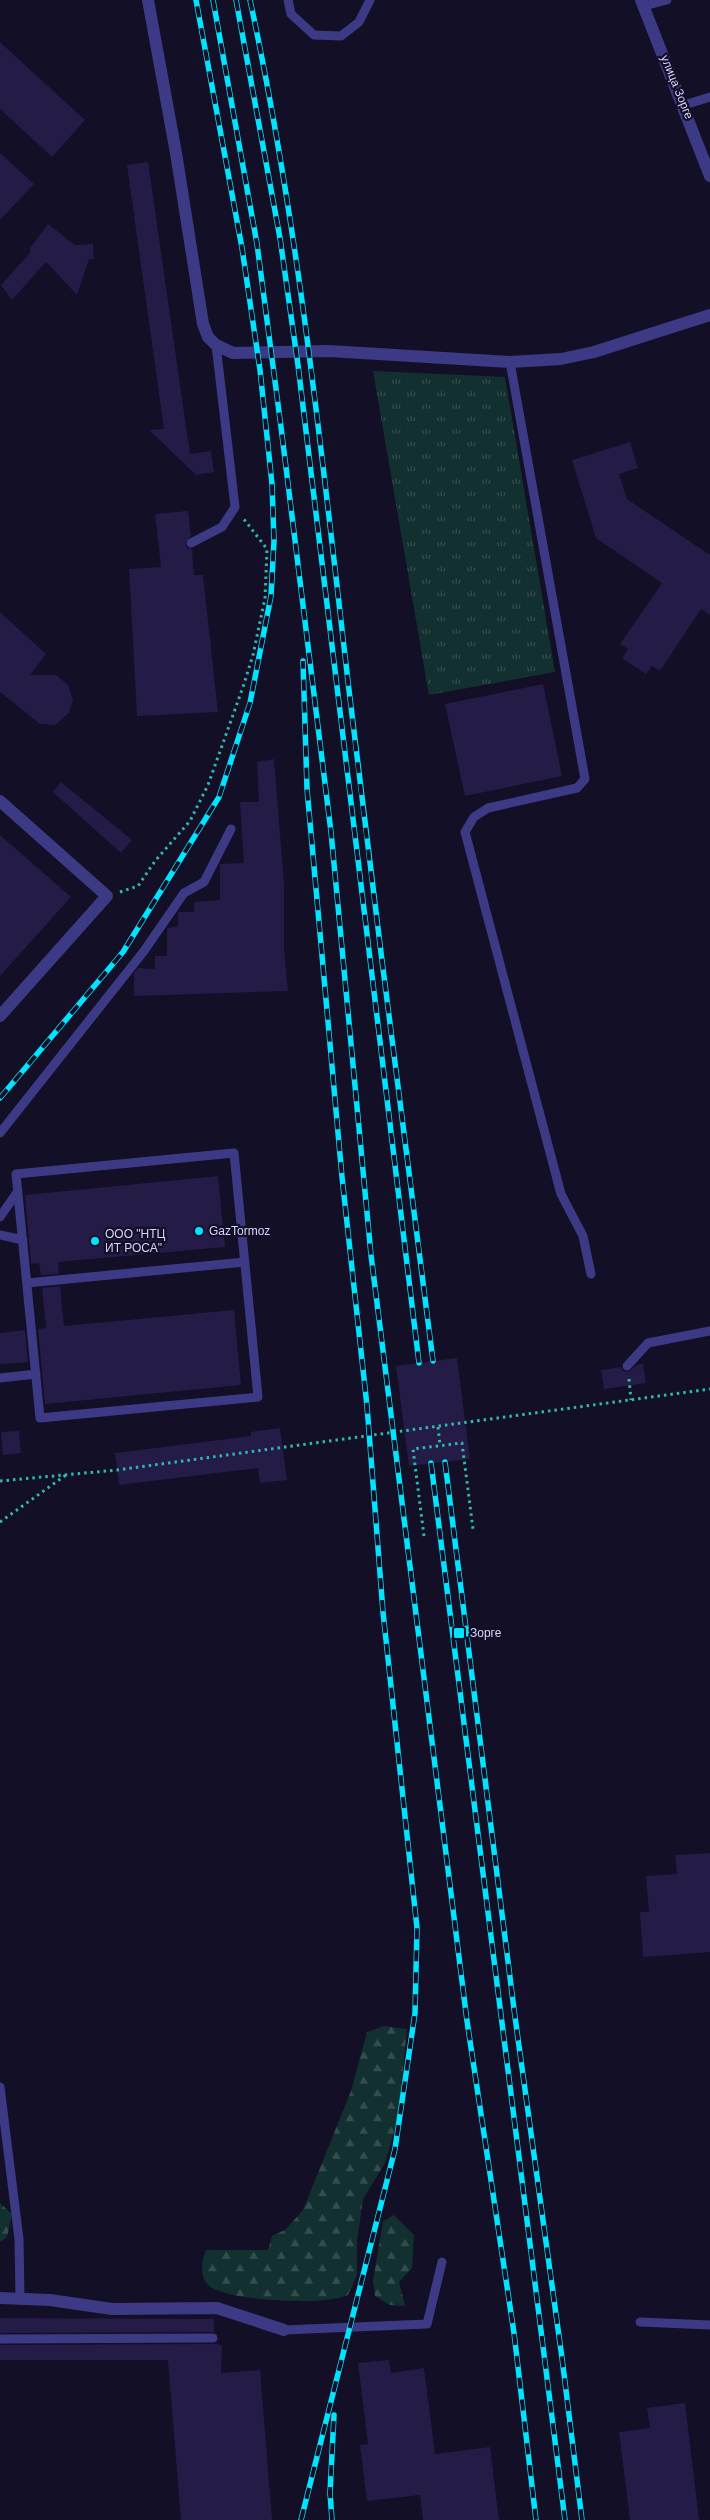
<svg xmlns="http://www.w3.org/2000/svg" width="710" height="2520" font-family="Arial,sans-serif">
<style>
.grass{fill:url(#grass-tufts)}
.forest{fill:url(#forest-firs)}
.building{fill:#241b47}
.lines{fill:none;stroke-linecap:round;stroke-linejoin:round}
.path{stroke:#2fb8b0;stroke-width:3;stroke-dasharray:2.5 4;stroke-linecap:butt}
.service{stroke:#3d3a85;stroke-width:9}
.minor{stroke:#3d3a85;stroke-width:12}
.tertiary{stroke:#3d3a85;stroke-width:12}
.rail-casing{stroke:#00e5ff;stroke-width:5.5}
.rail{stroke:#130f26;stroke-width:4;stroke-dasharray:11;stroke-linecap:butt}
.poi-dot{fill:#00e5ff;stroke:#130f26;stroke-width:2}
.labels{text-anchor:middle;stroke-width:4.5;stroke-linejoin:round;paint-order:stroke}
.street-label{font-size:12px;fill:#d9d4ff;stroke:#130f26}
.poi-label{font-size:12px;fill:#d9d4ff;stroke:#130f26;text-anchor:start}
</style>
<defs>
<pattern id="grass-tufts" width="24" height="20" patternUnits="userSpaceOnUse" patternTransform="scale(1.25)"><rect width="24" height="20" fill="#12302f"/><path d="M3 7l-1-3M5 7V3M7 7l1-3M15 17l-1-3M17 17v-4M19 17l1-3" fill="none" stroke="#344d4e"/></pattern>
<pattern id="forest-firs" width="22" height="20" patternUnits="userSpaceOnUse" patternTransform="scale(1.25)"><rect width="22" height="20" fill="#12302f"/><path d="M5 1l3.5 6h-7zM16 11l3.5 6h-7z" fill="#344d4e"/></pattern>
</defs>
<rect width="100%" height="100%" fill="#130f26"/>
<path class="grass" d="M 373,371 L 505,377 L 555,672 L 429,695 Z"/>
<path class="forest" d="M 384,2026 L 407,2029 L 398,2118 L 385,2163 L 363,2199 L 357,2241 L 357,2275 L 348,2295 C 326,2306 234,2301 212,2288 C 199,2280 201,2262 206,2250 L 268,2250 L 272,2236 L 285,2230 L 303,2210 L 351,2091 L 367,2032 Z
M 0,2203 L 12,2214 L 7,2237 L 0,2242 Z
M 394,2215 L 414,2235 L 412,2268 L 399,2282 L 405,2306 L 390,2305 L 375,2296 L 373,2281 L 383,2221 Z"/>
<path class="building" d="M 0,42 L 85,120 L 52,157 L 0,109 Z
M 0,153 L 34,184 L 0,220 Z
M 148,162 L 190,454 L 211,451 L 214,472 L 196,475 L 149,430 L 164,429 L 127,165 Z
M 48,224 L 75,245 L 93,244 L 94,259 L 89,259 L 77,295 L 46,262 L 12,300 L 1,285 L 30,253 L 30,248 Z
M 630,442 L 638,468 L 619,474 L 627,499 L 710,555 L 710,615 L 701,609 L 660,671 L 652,666 L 646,674 L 622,658 L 628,649 L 620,644 L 662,583 L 596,538 L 572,460 Z
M 188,511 L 191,536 L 185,543 L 187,548 L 192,549 L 194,575 L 203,575 L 218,712 L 137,716 L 129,569 L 161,567 L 155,514 Z
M 0,612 L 46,654 L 30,675 L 56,675 L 68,685 L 73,700 L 69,713 L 55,725 L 40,724 L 0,692 Z
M 543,684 L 562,776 L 465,796 L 445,704 Z
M 274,759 L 284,883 L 284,949 L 288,991 L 134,996 L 134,973 L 138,968 L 155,969 L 155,956 L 167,956 L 167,928 L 178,926 L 178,912 L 194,912 L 194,902 L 220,900 L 220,864 L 244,863 L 240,802 L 259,802 L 257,762 Z
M 61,782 L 132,840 L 121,853 L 53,792 Z
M 0,835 L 71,897 L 0,976 Z
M 218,1176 L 225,1247 L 58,1262 L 59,1274 L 41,1275 L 39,1263 L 31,1264 L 25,1195 Z
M 60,1286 L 64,1326 L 234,1310 L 241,1385 L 45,1404 L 38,1329 L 46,1328 L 42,1288 Z
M 25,1330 L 28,1362 L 0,1364 L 0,1333 Z
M 457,1358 L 470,1459 L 409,1466 L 396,1366 Z
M 643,1364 L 646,1383 L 604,1389 L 601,1370 L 621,1367 L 623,1371 L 628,1372 L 637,1365 Z
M 280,1428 L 287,1480 L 260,1483 L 258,1468 L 119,1485 L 115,1453 L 251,1436 L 251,1432 Z
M 19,1431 L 21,1453 L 3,1455 L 1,1432 Z
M 710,1853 L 710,1952 L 643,1957 L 640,1912 L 649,1912 L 646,1876 L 677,1874 L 675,1855 Z
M 0,2318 L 214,2319 L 214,2332 L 0,2333 Z
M 214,2344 L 222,2345 L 221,2373 L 260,2370 L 272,2520 L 181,2520 L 168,2360 L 0,2360 L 0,2345 Z
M 389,2360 L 391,2373 L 424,2368 L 435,2454 L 490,2447 L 499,2520 L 423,2520 L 420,2495 L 367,2501 L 360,2445 L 368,2444 L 358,2363 Z
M 685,2403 L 699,2520 L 630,2520 L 619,2432 L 650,2428 L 647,2408 Z"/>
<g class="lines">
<path class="path" d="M 120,892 L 138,886 L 155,861 L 190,821 L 208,785 L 243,687 L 253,655 L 265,598 L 267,549 L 243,518
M 629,1379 L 631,1400
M 438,1427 L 440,1445
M 0,1481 L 117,1470 L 710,1389
M 0,1522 L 66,1475
M 424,1536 L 413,1449 L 462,1443 L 473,1529"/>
<path class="service" d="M 288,0 L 291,14 L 314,35 L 341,36 L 359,22 L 370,0
M 644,6 L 667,0
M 684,105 L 710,97
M 510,362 L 585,779 L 577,788 L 488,808 L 474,817 L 465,832 L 561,1194 L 583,1236 L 591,1274
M 191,543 L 222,527 L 235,507 L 216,345
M 0,1133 L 144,951 L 184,893 L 204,882 L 231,829
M 234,1153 L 258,1397 L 40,1418 L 16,1174 Z
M 0,1217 L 18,1191
M 0,1235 L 23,1240
M 27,1283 L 245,1262
M 627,1366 L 648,1343 L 710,1331
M 0,1378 L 36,1374
M 0,2087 L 19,2239 L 20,2297
M 640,2322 L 710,2325
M 284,2330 L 427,2324 L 442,2262
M 0,2339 L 213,2338"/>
<path class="minor" d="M 0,801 L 107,896 L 0,1016
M 0,2298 L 50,2300 L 112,2309 L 217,2308 L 284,2330"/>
<path class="tertiary" d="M 148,0 L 176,153 L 203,324 L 208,337 L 216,345 L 233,353 L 329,351 L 510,362 L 561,359 L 594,352 L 710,315
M 641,0 L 710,176"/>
<defs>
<path id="rail" d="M 213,0 L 257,244 L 281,427 L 331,832 L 371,1255 L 467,2021 L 514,2333 L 536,2520
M 236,0 L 280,238 L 298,365 L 419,1363
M 250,0 C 299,227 322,459 349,690 C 375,914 405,1137 433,1361
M 0,1098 L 123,952 L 219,797 L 250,703 L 271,596 L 274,541 L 272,484 L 260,370 L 242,248 L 196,0
M 445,1462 L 515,2017 L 562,2358 L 582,2520
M 431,1463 L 565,2520
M 301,2520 L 395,2149 L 415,2013 L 417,1928 L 383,1612 L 367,1406 L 342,1177 L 307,789 L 303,661
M 332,2520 L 330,2493 L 334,2415"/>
</defs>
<use href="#rail" class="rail-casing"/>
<use href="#rail" class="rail"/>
</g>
<g class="poi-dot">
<circle cx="199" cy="1231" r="5"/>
<circle cx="95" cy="1241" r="5"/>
<rect x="453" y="1627" width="12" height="12" rx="2.5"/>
</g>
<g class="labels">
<g class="street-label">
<text transform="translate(677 87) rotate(68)" y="4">улица Зорге</text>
</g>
<g class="poi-label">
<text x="209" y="1235">GazTormoz</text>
<text x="105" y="1238">ООО "НТЦ<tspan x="105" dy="14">ИТ РОСА"</tspan></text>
<text x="470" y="1637">Зорге</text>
</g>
</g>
</svg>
